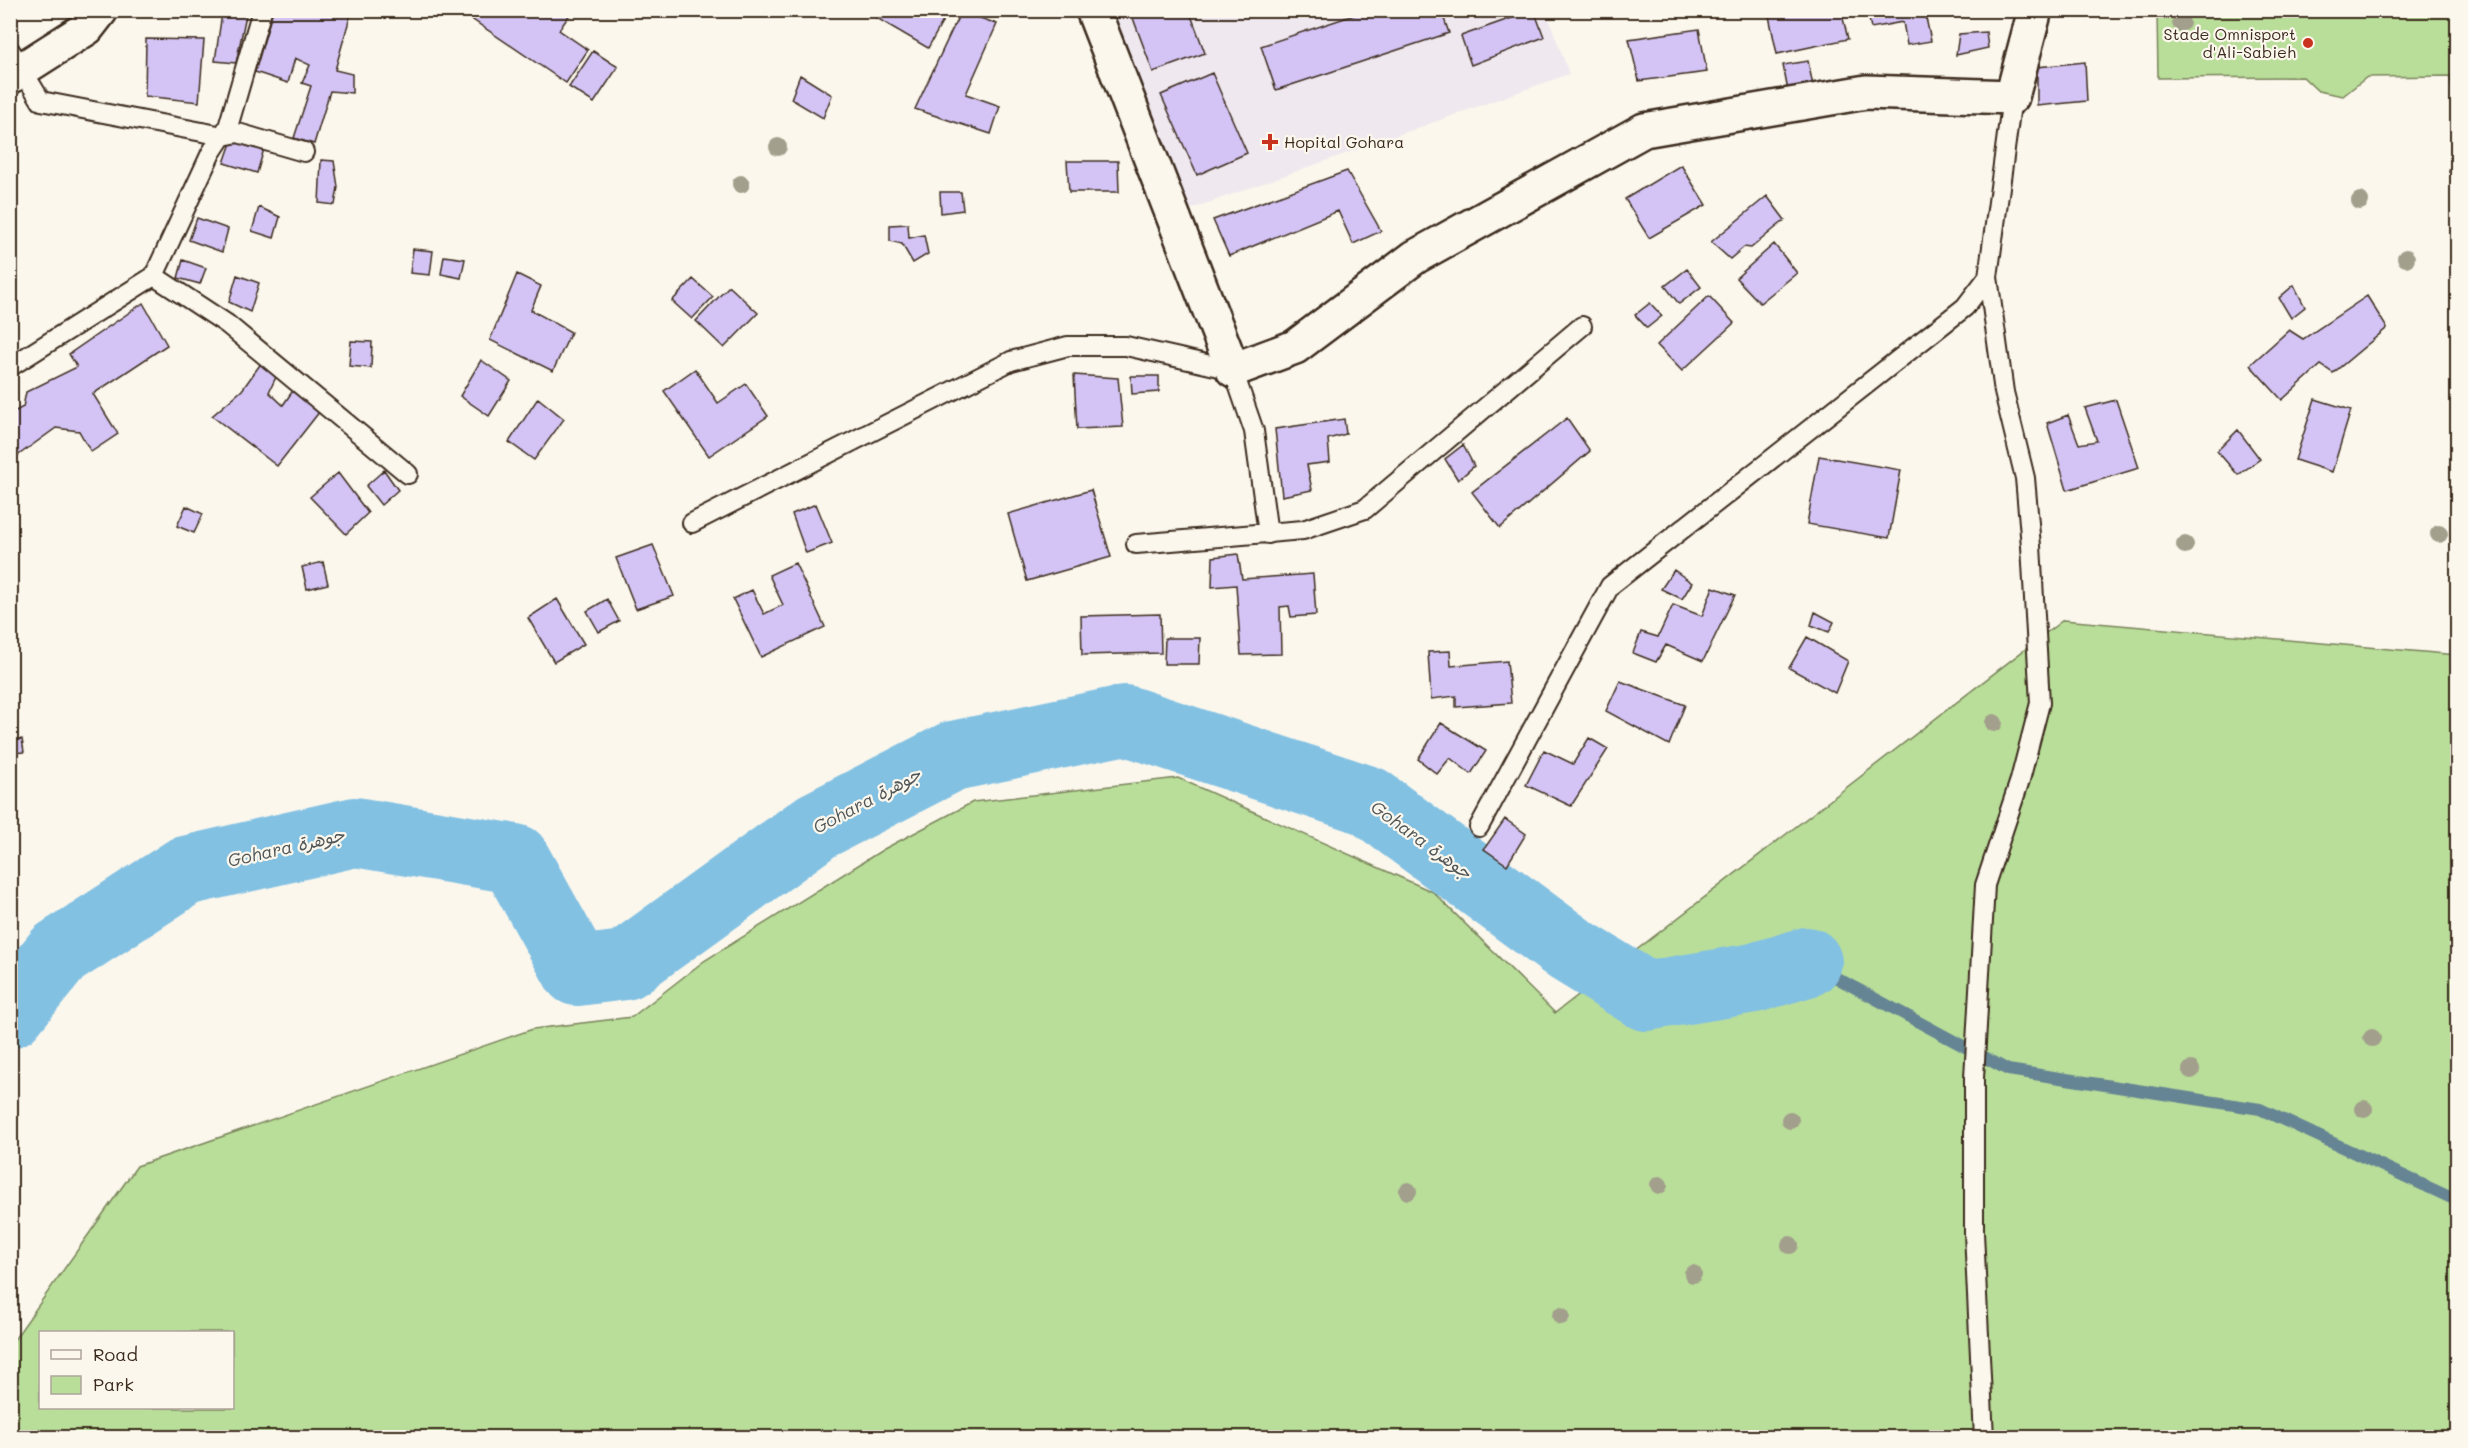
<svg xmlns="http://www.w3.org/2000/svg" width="2468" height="1448" font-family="Mali,'Playpen Sans Arabic',sans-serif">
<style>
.built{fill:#efe8ef}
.green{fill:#b9de99;stroke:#7a845c;stroke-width:1.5;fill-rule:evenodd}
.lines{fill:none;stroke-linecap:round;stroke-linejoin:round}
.stream{stroke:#668594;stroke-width:12}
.river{stroke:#83c1e3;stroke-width:70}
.building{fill:#d3c4f5;stroke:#3b2a1e;stroke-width:1.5}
.lane-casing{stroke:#3b2a1e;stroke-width:22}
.street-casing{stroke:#3b2a1e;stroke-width:38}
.lane{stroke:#fbf7ec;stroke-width:18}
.street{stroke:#fbf7ec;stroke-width:33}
.tree{fill:#a29f8c}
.poi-dot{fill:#c8321e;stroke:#fbf7ec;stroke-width:2}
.labels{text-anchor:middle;stroke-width:4.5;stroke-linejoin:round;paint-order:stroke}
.poi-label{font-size:16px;fill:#3b2a1e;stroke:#fbf7ec;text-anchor:end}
.water-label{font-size:18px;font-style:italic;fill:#515759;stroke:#fbf7ec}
</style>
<rect width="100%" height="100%" fill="#fbf7ec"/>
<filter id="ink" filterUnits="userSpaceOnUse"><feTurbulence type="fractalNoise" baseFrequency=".0167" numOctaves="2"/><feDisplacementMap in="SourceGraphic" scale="12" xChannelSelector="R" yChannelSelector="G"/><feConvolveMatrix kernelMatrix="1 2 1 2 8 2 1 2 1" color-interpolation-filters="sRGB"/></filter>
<g filter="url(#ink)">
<path class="built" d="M 1111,11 L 1546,11 L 1569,74 L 1188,210 Z"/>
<path class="green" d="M 2157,11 L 2457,11 L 2457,98 L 2454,98 L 2450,76 L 2367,77 L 2343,96 L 2318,91 L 2303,77 L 2158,78 Z
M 2063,620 L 2457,655 L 2457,1437 L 11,1438 L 11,1344 L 137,1166 L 533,1029 L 632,1017 L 704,961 L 884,849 L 973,802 L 1178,778 L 1433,892 L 1555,1013 ZM 40,1332 L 232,1332 L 232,1408 L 40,1408 Z"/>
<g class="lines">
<path class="stream" d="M 1807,962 L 2008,1070 L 2260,1109 L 2458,1201"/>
<path class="river" d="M 10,1013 L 59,953 L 185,871 L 355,832 L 515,859 L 577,971 L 625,965 L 817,826 L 953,756 L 1125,720 L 1369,801 L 1571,950 L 1646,996 L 1754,978 L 1807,962"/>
</g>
<path class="building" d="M 231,10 L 247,10 L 236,63 L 215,61 L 222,13 L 230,14 Z
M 273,10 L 352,10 L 335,70 L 352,74 L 352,93 L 330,91 L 314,144 L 294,138 L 311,86 L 302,83 L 310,65 L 295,58 L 288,83 L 255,72 Z
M 479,10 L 573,10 L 559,30 L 588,50 L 566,83 L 473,20 Z
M 863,10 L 929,10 L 944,19 L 928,48 Z
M 1130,10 L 1189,10 L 1205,53 L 1153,72 Z
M 1369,10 L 1441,10 L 1449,33 L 1276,90 L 1261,46 Z
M 1534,10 L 1544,37 L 1471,65 L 1461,36 Z
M 1797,10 L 1841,10 L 1848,39 L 1777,54 L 1769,16 Z
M 1867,10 L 1903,10 L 1904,16 L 1925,13 L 1931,41 L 1907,45 L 1903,22 L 1871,28 Z
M 961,11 L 997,24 L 966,94 L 1000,106 L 991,134 L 915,109 Z
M 1699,29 L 1707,72 L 1639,81 L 1629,39 Z
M 1986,32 L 1988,48 L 1956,55 L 1959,34 Z
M 146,39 L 204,40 L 199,102 L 145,96 Z
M 593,51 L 618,67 L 594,103 L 569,87 Z
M 1808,61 L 1813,86 L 1788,91 L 1783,65 Z
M 2085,62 L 2087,101 L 2037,106 L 2037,67 Z
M 1212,73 L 1247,153 L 1197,175 L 1161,95 Z
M 800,75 L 832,95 L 823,118 L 791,99 Z
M 232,140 L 264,149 L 257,173 L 224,163 Z
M 2454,147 L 2458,147 L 2458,172 L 2449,172 Z
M 321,160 L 334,161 L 338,187 L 335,205 L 319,203 Z
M 1067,161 L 1118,161 L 1119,192 L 1069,192 Z
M 1681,165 L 1706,205 L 1649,238 L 1625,199 Z
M 1347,171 L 1381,231 L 1353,244 L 1338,211 L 1229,256 L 1213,220 Z
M 940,192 L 961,192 L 963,210 L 941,213 Z
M 1767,196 L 1785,220 L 1751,248 L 1744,247 L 1730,259 L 1711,242 Z
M 259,207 L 280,217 L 274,238 L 252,231 Z
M 197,218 L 228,229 L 222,252 L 189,240 Z
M 908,224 L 909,238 L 924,235 L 928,254 L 913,263 L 902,244 L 890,241 L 890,225 Z
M 1774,244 L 1797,273 L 1760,303 L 1736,278 Z
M 413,249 L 433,251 L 430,275 L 410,273 Z
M 444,256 L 465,259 L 461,278 L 441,274 Z
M 183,260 L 206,268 L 200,284 L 178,278 Z
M 1687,269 L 1701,287 L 1679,304 L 1665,286 Z
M 517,274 L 541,286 L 531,310 L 571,332 L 553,371 L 490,340 Z
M 237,275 L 259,283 L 250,312 L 229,302 Z
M 693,279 L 713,297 L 692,319 L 672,301 Z
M 2294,285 L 2305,307 L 2291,318 L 2279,298 Z
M 729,286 L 758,313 L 724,348 L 696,321 Z
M 1709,296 L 1734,323 L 1682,371 L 1657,345 Z
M 2367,296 L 2387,328 L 2333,373 L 2321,365 L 2282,400 L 2250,365 L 2289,330 L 2303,339 Z
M 143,303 L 167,345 L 93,394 L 118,434 L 91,452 L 79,431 L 56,428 L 13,459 L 10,454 L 10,414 L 23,407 L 26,392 L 77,367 L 69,354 Z
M 1650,303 L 1662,316 L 1647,328 L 1635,315 Z
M 351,341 L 372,342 L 371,368 L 349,366 Z
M 481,360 L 511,381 L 489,416 L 460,396 Z
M 262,362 L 276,377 L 269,392 L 283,405 L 294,389 L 320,411 L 277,466 L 212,416 L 242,390 Z
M 695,369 L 718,403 L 746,384 L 768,416 L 709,456 L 664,391 Z
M 1074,375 L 1118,378 L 1123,427 L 1077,429 Z
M 1131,376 L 1159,376 L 1159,392 L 1132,394 Z
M 538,398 L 564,419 L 534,460 L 509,442 Z
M 2315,399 L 2351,410 L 2332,472 L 2295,460 Z
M 2116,400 L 2139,468 L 2067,490 L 2047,423 L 2068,415 L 2079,444 L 2097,441 L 2085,408 Z
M 1567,418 L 1590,451 L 1500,528 L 1472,492 Z
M 1344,419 L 1346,434 L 1328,439 L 1330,462 L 1307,465 L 1312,490 L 1282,496 L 1275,429 Z
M 2238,430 L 2260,459 L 2238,475 L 2217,451 Z
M 1463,445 L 1474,466 L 1458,480 L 1445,459 Z
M 1819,456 L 1901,470 L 1889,538 L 1807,524 Z
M 384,470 L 398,490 L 381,505 L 366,486 Z
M 338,473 L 368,513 L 346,534 L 310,497 Z
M 1091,490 L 1111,557 L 1027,581 L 1008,514 Z
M 816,504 L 832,543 L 806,553 L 792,514 Z
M 186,506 L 203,514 L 194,533 L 177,526 Z
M 653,545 L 674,596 L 636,609 L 616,558 Z
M 1238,554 L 1242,579 L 1313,574 L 1316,615 L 1291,617 L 1289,606 L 1280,607 L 1281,654 L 1241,655 L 1236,585 L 1212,587 L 1213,557 Z
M 323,562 L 328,584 L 307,589 L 302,567 Z
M 795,563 L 825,627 L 761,657 L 733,599 L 752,590 L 764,614 L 783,605 L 769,575 Z
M 1674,570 L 1692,583 L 1682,599 L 1661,589 Z
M 1713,587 L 1735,595 L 1703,661 L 1666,645 L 1656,662 L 1633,653 L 1641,632 L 1658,637 L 1673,605 L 1702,616 Z
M 557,599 L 584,644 L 554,662 L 528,618 Z
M 607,599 L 619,621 L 599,632 L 587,611 Z
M 1815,612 L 1834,622 L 1829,632 L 1811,625 Z
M 1160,614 L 1161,653 L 1082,655 L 1081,616 Z
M 1807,637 L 1848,661 L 1835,693 L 1789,668 Z
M 1165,638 L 1200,638 L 1199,664 L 1164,664 Z
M 1450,651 L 1451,666 L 1507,661 L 1511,703 L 1456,707 L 1456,696 L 1431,699 L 1428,652 Z
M 1620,681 L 1685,705 L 1669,745 L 1606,711 Z
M 1441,723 L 1486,751 L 1471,774 L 1450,758 L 1437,774 L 1418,759 Z
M 1589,738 L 1608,749 L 1571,806 L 1526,785 L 1544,750 L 1573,764 Z
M 22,739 L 24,752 L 12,753 L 10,741 Z
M 1505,819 L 1526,834 L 1507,865 L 1484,849 Z"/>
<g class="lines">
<defs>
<path id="lane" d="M 10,50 L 41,101 L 223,136 L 238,133 L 304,152
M 154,276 L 227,324 L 408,474
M 10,367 L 154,276 L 211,153 L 228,127 L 262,10
M 692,523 L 1011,361 L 1068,346 L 1126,346 L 1233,370 L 1254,431 L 1268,534
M 1136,544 L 1303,530 L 1365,509 L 1582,326
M 1479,827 L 1610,586 L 1965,307 L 1988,277 L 2012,97
M 1984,1438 L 1974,1233 L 1974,1078 L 1985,885 L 2020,780 L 2040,703 L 2031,546 L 2025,478 L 2004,392 L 1988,277"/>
<path id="street" d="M 1093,10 L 1233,370 L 1295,347 L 1415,257 L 1644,130 L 1866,92 L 2012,97 L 2035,10
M 10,77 L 87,28 L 101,10"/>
</defs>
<use href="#lane" class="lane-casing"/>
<use href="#street" class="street-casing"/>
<use href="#lane" class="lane"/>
<use href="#street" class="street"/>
</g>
<g class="tree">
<circle cx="2181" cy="23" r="9"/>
<circle cx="778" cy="147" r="9"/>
<circle cx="741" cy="184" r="9"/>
<circle cx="2360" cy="201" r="9"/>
<circle cx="2406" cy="258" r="9"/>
<circle cx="2439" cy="534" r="9"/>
<circle cx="2185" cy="545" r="9"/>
<circle cx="1994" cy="723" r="9"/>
<circle cx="2372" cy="1038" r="9"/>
<circle cx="2191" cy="1070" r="9"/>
<circle cx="2364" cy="1109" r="9"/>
<circle cx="1790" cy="1120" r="9"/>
<circle cx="1659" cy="1185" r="9"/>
<circle cx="1408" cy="1191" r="9"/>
<circle cx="1790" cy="1245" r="9"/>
<circle cx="1693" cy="1274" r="9"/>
<circle cx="1561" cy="1316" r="9"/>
</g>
</g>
<g class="poi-dot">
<circle cx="2308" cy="43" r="6"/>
<path d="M1267 133h6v6h6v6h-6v6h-6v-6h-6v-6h6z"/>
</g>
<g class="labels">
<g class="poi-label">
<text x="2296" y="40">Stade Omnisport<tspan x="2296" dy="18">d'Ali-Sabieh</tspan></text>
<text x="1284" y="148" text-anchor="start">Hopital Gohara</text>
</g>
<g class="water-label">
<text transform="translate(867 801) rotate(-28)" y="6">Gohara جوهرة</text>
<text transform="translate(1421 840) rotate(36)" y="6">Gohara جوهرة</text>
<text transform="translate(286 848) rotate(-13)" y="6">Gohara جوهرة</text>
</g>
</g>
<rect width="2468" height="1448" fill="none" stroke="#fbf7ec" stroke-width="36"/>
<rect x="18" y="18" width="2432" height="1412" fill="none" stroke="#3b2a1e" stroke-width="2" filter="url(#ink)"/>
<rect x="39" y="1331" width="195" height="78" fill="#fbf7ec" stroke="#aea59a" stroke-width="1.5"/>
<rect x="51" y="1350" width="30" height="9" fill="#fbf7ec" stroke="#aea59a" stroke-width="1.5"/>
<text x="93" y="1361" font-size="18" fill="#3b2a1e">Road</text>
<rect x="51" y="1376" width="30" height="18" fill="#b9de99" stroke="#aea59a" stroke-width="1.5"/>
<text x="93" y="1391" font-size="18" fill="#3b2a1e">Park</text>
</svg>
